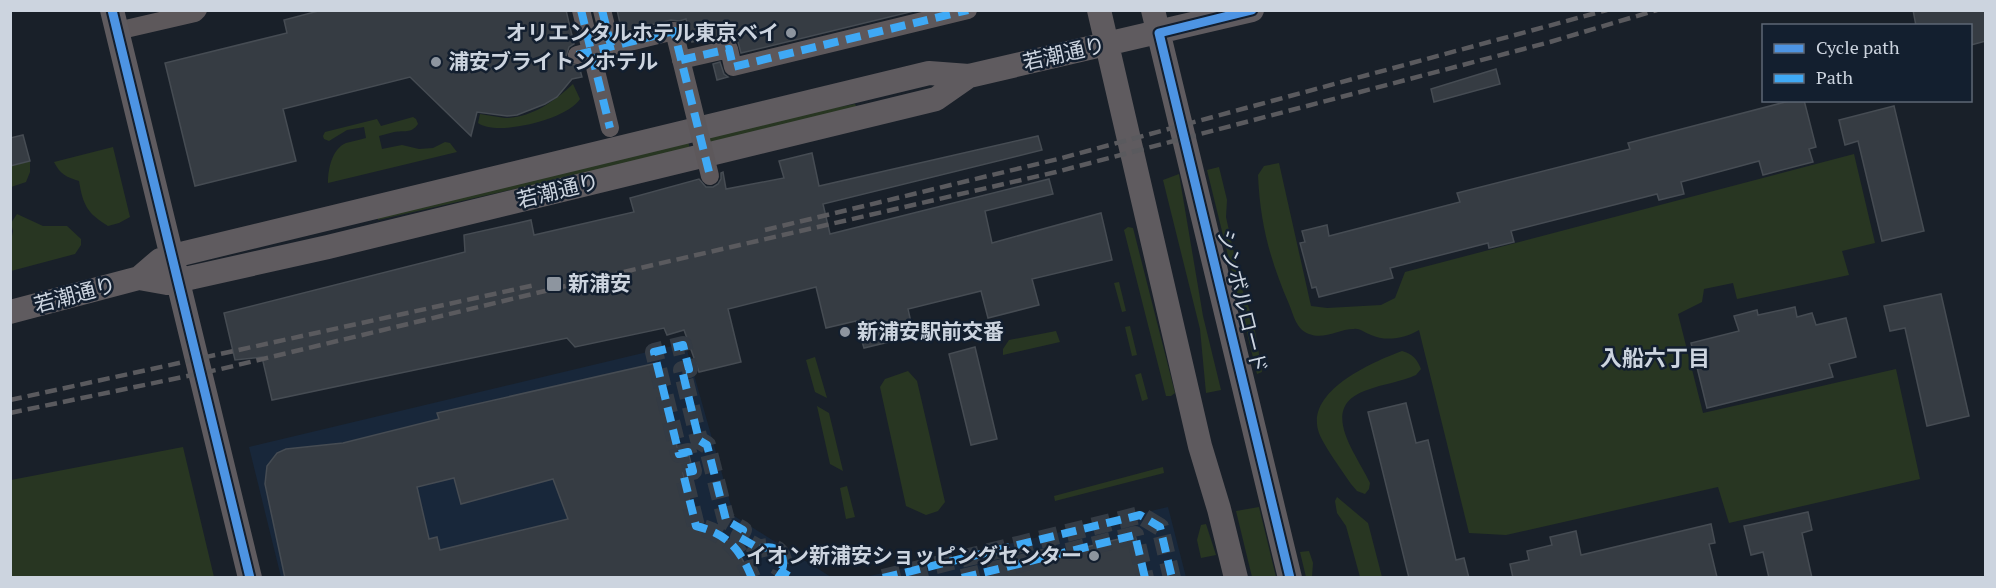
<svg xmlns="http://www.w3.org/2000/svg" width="1996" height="588" font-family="'PT Serif','Noto Sans JP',serif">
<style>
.built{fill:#18273a}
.green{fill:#283622}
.building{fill:#363c43;stroke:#464c53;stroke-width:1.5;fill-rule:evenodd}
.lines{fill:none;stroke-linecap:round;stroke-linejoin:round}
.street-tunnel{stroke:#343b44;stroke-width:18;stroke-dasharray:18 9;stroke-linecap:butt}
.street{stroke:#5d585b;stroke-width:18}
.secondary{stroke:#5f5b5f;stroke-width:24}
.rail{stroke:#5a5a5e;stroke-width:4.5;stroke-dasharray:12 6;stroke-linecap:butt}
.street-bridge{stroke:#5d585b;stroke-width:18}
.quiet{stroke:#3fa9f5;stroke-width:8;stroke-dasharray:15 8;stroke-linecap:butt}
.cycleway-casing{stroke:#131f2f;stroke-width:13}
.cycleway{stroke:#4d94e3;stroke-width:9}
.poi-dot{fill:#8d959f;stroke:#131f2f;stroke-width:2}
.labels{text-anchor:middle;stroke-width:5;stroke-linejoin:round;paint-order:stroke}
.poi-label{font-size:21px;font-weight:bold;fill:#ccd4df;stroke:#131f2f;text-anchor:start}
.street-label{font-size:21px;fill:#ccd4df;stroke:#131f2f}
.neighbourhood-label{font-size:22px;font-weight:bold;fill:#ccd4df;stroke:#131f2f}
</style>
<rect width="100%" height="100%" fill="#192029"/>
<path class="built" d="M 685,343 L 734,516 L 831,577 L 281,577 L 249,447 Z
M 1168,507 L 1186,577 L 861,578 Z"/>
<path class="green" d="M 573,84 L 580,99 C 568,119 497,137 478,123 L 480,114 C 488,115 496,117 505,118 C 531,118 555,101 573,84 Z
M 855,104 L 857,108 L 709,143 L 707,136 L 801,114 Z
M 413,117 L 416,119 L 418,124 C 411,134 404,130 394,132 C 389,133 384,135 379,136 L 382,149 L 402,145 L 419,149 L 433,148 L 445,142 L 450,143 L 457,152 L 328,183 C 328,169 332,149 346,143 C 353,141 360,140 366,138 L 364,127 L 347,130 L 329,141 L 324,139 L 323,136 L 325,132 L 377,119 L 381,126 Z
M 688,141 L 690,149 L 378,220 L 377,215 Z
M 113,147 L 130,217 L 119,223 L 108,226 C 87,213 83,205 79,181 C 66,177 60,174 54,162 Z
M 1854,154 L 1875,243 L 1842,251 L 1849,275 L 1737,299 L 1733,283 L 1704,289 L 1702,302 L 1678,314 L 1703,413 L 1896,369 L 1920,479 L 1729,523 L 1718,487 L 1506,535 L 1469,533 L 1419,330 C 1406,338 1386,342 1371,335 C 1365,333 1360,328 1354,329 C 1338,329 1325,340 1309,334 C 1296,329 1294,316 1289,304 C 1270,260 1260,223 1258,175 L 1264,166 L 1279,163 L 1311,306 L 1327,308 L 1381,305 L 1395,298 L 1405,272 Z
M 30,161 L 30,172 L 26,182 L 11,187 L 10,166 Z
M 1219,167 L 1227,200 L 1226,217 L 1241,286 L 1253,319 L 1262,372 L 1257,374 L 1207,170 Z
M 1179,174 L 1203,316 L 1221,390 L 1206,393 L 1200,329 L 1163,180 Z
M 17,214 L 43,226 L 67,226 L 81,239 L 81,245 L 75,254 L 11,271 L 11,241 L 13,231 L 11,223 Z
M 1128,227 L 1133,228 L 1175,393 L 1171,396 L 1166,396 L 1124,230 Z
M 1119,282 L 1126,311 L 1122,312 L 1114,283 Z
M 1130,326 L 1137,355 L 1132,356 L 1125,327 Z
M 1056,331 L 1060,342 L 1003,355 L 1003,349 L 1009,340 Z
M 1402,351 C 1413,354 1417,359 1421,369 L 1416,375 C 1400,382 1383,384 1367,390 C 1317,407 1356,453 1370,483 L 1369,489 L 1365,494 L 1357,491 L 1351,484 C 1342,470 1325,448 1319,433 C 1304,391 1373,362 1402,351 Z
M 815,357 L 827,398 L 815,392 L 806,360 Z
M 908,371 L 917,381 L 945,502 L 938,511 L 926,515 L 906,506 L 880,387 L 885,379 Z
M 1141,373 L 1148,399 L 1142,401 L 1135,375 Z
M 817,406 L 829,413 L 843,471 L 830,464 Z
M 183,447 L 214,577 L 11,577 L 11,480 Z
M 1163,467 L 1164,473 L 1055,501 L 1054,496 Z
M 847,486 L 855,517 L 846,519 L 840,488 Z
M 1337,497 L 1368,523 L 1382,577 L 1360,577 L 1346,526 L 1337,513 L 1335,501 Z
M 1259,507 L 1276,577 L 1252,577 L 1236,511 Z
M 1206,524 L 1216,555 L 1201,558 L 1197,540 L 1201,525 Z
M 1309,551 L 1313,563 L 1312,577 L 1306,577 L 1300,552 Z"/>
<path class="building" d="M 322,10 L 566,10 L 574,44 L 569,47 L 566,57 L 569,63 L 579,66 L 582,77 L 572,79 L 557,97 L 545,104 L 517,115 L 507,116 L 477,112 L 471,136 L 410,77 L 283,109 L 296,161 L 195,186 L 165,63 L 287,33 L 284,20 Z
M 617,10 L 918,10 L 741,53 L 738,42 L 732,38 L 708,42 L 707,38 L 692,42 L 686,19 L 679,21 L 671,20 L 622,32 Z
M 1913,10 L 1986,10 L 1986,41 L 1971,45 L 1971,26 L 1916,26 Z
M 720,62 L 724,74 L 728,77 L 717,80 L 713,64 Z
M 1496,69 L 1500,84 L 1434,102 L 1431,89 Z
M 1793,100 L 1804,100 L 1816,147 L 1809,149 L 1813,162 L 1763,175 L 1759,161 L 1681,182 L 1684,194 L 1659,200 L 1657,194 L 1511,231 L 1514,242 L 1489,248 L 1488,243 L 1390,268 L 1393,278 L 1319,297 L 1316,287 L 1312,288 L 1300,243 L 1305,242 L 1302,231 L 1327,225 L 1329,236 L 1460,202 L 1457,193 L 1630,149 L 1628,143 Z
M 1894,106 L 1924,231 L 1882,241 L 1858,141 L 1845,145 L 1839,120 Z
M 23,135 L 30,161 L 10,166 L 10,138 Z
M 1038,136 L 1042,150 L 823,204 L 830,234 L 1049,179 L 1053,194 L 985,211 L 992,243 L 1101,213 L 1112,260 L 1032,279 L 1039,305 L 988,318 L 981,291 L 908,309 L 914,336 L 864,348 L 856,321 L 826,328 L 816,287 L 728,309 L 741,362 L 699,372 L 684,330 L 667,335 L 664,328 L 575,347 L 567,338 L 272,400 L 262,357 L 235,360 L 224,313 L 465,252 L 464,235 L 531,220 L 534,235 L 634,212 L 630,198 L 699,179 L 706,187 L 713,187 L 718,184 L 721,179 L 721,173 L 723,172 L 726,189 L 784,178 L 779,161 L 812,153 L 819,186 Z
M 1941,294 L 1969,416 L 1927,426 L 1905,328 L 1890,331 L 1884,306 Z
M 1795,307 L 1797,317 L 1812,313 L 1816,325 L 1846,318 L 1856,357 L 1829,364 L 1833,377 L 1707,408 L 1691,343 L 1739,331 L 1734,316 L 1757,310 L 1758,315 Z
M 975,347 L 997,439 L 971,445 L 949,354 Z
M 657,363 L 679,454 L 688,452 L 693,471 L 683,473 L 696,526 L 711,530 L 725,538 L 737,549 L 752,578 L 285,578 L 265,484 L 267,466 L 277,453 L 286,449 L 343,443 L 439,419 L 437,413 ZM 454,478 L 461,504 L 553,479 L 568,519 L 440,550 L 437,537 L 429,539 L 417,487 Z
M 1406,403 L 1416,443 L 1428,440 L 1456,560 L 1464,558 L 1469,578 L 1409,578 L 1368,412 Z
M 1808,512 L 1812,530 L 1802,533 L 1812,578 L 1769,578 L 1763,552 L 1751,555 L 1744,526 Z
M 1711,524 L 1715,543 L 1709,544 L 1717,577 L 1513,578 L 1510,564 L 1529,560 L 1527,551 L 1552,545 L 1550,537 L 1576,531 L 1581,555 Z
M 1135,535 L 1145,578 L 986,578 L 986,572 Z"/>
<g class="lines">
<path class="street-tunnel" d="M 752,578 C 740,549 728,534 696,526 L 683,473 L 693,471 L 688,452 L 679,454 L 654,352 L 683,345 L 689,369 L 682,370 L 699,440 L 707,445 L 726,520 L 743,530 L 739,537 L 760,549 C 780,541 790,561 778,578
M 883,578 L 1140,515 L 1160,527 L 1172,578
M 962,578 L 1135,535 L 1145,578"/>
<path class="street" d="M 581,10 L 610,128
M 602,10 L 611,46
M 117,31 L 195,13 L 198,10
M 681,60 L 729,49 L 733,67 L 968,10"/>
<path class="secondary" d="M 112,10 L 250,578
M 1099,10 L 1200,446 L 1219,509 L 1236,578
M 1153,10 L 1290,578
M 139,278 L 160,260 L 181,254 L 929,73 L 969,76 L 1252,10
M 10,312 L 139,278 L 167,283 L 328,247 L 936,99 L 969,76"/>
<path class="rail" d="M 765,230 L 1058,159 L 1607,10
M 10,400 L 535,285
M 10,413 L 221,369 L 653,265 L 1056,172 L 1550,42 L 1657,10"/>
<path class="street-bridge" d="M 577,55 L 674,31 L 710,176"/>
<path class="quiet" d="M 581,10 L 610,128
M 602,10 L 611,46
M 577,55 L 674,31 L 710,176
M 681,60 L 729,49 L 733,67 L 968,10
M 752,578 C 740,549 728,534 696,526 L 683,473 L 693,471 L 688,452 L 679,454 L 654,352 L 683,345 L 689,369 L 682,370 L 699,440 L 707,445 L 726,520 L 743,530 L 739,537 L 760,549 C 780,541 790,561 778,578
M 778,578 L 782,572 L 792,578
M 883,578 L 1140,515 L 1160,527 L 1172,578
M 962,578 L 1135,535 L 1145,578"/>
<defs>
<path id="cycleway" d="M 112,10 L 250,578
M 1252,10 L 1159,33 L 1290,578"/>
</defs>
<use href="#cycleway" class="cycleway-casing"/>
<use href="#cycleway" class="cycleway"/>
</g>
<g class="poi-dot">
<circle cx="791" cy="33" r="6"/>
<circle cx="436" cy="62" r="6"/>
<rect x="546" y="276" width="16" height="16" rx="3"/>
<circle cx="845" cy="332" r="6"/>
<circle cx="1094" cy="556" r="6"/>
</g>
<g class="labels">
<g class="poi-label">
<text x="779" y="40" text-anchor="end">オリエンタルホテル東京ベイ</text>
<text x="448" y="69">浦安ブライトンホテル</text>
<text x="568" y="291">新浦安</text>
<text x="857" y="339">新浦安駅前交番</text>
<text x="1082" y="563" text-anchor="end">イオン新浦安ショッピングセンター</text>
</g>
<g class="street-label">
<text transform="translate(1064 54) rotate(-13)" y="7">若潮通り</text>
<text transform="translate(558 191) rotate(-14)" y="7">若潮通り</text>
<text transform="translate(75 295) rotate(-15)" y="7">若潮通り</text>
<text transform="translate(1242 301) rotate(76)" y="7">シンボルロード</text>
</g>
<g class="neighbourhood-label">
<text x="1655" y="366">入船六丁目</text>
</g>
</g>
<rect width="1996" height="588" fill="none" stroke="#ccd4df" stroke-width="24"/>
<rect x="1762" y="24" width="210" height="78" fill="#131f2f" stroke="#5d6775" stroke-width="1.5"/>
<rect x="1774" y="44" width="30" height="9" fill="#4d94e3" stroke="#5d6775" stroke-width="1.5"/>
<text x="1816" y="54" font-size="18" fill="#ccd4df">Cycle path</text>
<rect x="1774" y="74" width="30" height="9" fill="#3fa9f5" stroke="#5d6775" stroke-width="1.5"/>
<text x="1816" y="84" font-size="18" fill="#ccd4df">Path</text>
</svg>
